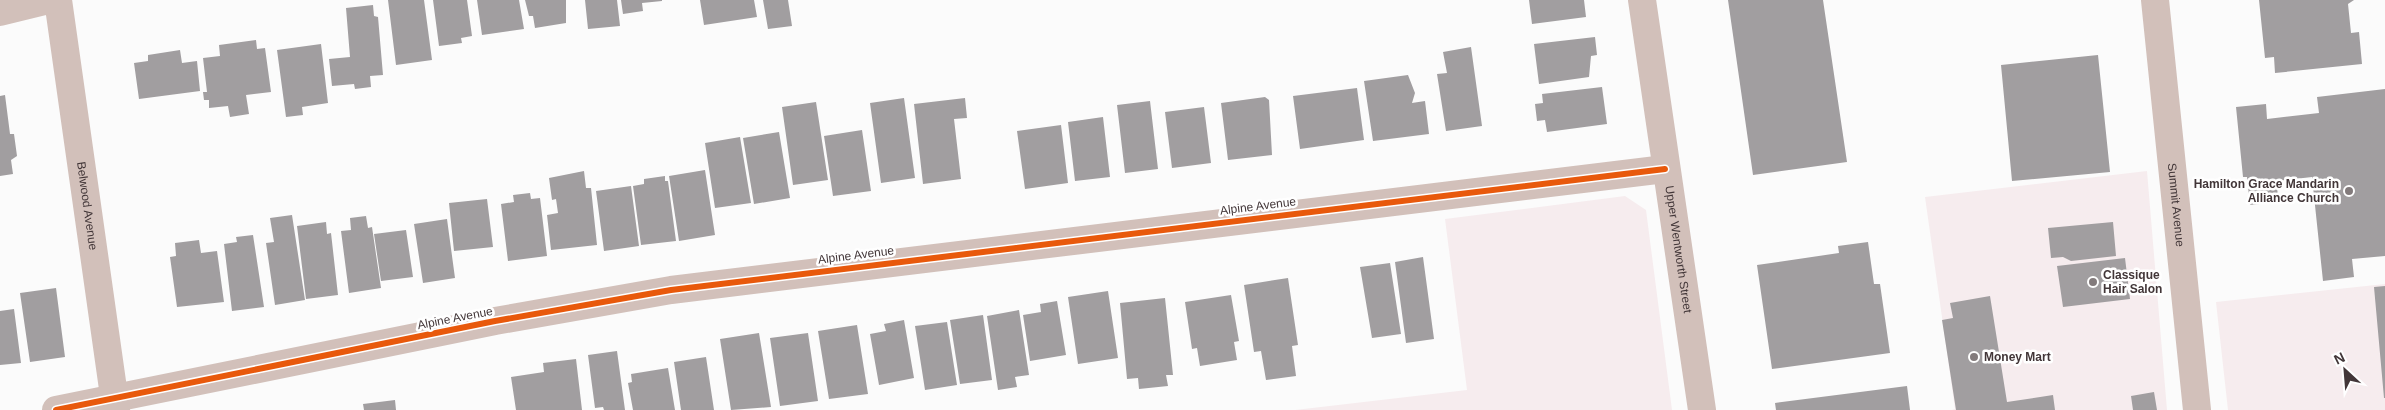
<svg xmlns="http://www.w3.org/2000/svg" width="2385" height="410" font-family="Arial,sans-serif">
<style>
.built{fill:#f6ecee}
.building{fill:#a19ea0}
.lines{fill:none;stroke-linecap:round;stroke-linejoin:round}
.minor{stroke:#d2c0ba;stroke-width:28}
.cycleway-casing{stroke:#fff;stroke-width:9}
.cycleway{stroke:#e8590c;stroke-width:6}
.poi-dot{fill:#837b7c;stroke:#fff;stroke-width:2}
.labels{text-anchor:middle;stroke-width:5;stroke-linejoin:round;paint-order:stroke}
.poi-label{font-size:12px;font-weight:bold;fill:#423638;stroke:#fff;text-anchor:start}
.street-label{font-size:12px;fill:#423638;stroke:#fff}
</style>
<rect width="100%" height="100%" fill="#fbfbfb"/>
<path class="built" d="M 2147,171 L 2167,410 L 1952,410 L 1955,409 L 1925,197 Z
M 1625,196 L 1646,210 L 1672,410 L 1295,410 L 1467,390 L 1445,219 Z
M 2385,284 L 2385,410 L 2228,410 L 2216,302 Z"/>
<path class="building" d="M 388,0 L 424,0 L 432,60 L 396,65 Z
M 433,0 L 467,0 L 472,36 L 461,38 L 462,43 L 439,46 Z
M 477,0 L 519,0 L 524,29 L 482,35 Z
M 525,0 L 566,0 L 566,23 L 535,28 L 533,16 L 529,16 Z
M 585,0 L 617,0 L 620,26 L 588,29 Z
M 621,0 L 662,0 L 662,1 L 642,3 L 643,11 L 623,14 Z
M 700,0 L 754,0 L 757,17 L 704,25 Z
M 763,0 L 788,0 L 792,26 L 768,29 Z
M 1529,0 L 1584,0 L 1586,17 L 1532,24 Z
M 1728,0 L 1823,0 L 1847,162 L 1753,175 Z
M 2259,0 L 2354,0 L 2348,4 L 2351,33 L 2359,32 L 2362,64 L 2275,73 L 2274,57 L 2265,58 Z
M 373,5 L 374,16 L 378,17 L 383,75 L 370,76 L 371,87 L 355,89 L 354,84 L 332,86 L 329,59 L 350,57 L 346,8 Z
M 1595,37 L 1597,55 L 1591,56 L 1589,77 L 1539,84 L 1534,44 Z
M 256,40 L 257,49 L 265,48 L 271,92 L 246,95 L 249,114 L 230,117 L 228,106 L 209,108 L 209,100 L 204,100 L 203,92 L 207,92 L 203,58 L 220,56 L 219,45 Z
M 321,44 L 328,103 L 302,107 L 303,115 L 286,117 L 277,50 Z
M 1471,47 L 1482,126 L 1446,131 L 1437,74 L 1447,73 L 1443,52 Z
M 180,50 L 182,63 L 197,61 L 200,91 L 139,99 L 134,63 L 148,61 L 148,55 Z
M 2098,55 L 2110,172 L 2012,181 L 2001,65 Z
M 1408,75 L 1415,93 L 1412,103 L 1425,101 L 1429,134 L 1373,141 L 1364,81 Z
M 1602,87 L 1607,124 L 1547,132 L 1545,120 L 1537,121 L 1535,104 L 1543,103 L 1542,94 Z
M 1357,88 L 1364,140 L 1300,149 L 1293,96 Z
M 2385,89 L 2385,256 L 2352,259 L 2354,277 L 2323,281 L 2312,177 L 2276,181 L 2279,202 L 2250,205 L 2247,177 L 2243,177 L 2236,107 L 2266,104 L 2267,119 L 2319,113 L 2317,97 Z
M 5,95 L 10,134 L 14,134 L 17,156 L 11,160 L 13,174 L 0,176 L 0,96 Z
M 1265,97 L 1269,100 L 1272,155 L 1228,160 L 1221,103 Z
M 904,98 L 915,178 L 881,183 L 870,103 Z
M 965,98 L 967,118 L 954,119 L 961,179 L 923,184 L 914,104 Z
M 1150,101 L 1158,169 L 1125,173 L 1117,105 Z
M 816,102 L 828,180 L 793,185 L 782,107 Z
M 1204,107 L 1211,163 L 1172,168 L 1165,112 Z
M 1103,117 L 1110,177 L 1075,181 L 1068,122 Z
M 1061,125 L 1068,183 L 1025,189 L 1017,131 Z
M 862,130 L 871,191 L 833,196 L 824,136 Z
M 779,132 L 790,198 L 754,204 L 743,138 Z
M 740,137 L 751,203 L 715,208 L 705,143 Z
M 705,170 L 715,235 L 679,241 L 669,176 Z
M 584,171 L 586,188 L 591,188 L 597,245 L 551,250 L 547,215 L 558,213 L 556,199 L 552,200 L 549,178 Z
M 665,176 L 665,181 L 668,181 L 676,241 L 641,245 L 633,186 L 644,184 L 644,179 Z
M 631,186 L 639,246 L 604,251 L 596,191 Z
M 530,193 L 531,199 L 540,198 L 547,256 L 508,261 L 501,204 L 514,202 L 513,195 Z
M 487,199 L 493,247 L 454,251 L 449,203 Z
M 292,215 L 305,300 L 275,305 L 266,243 L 274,242 L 270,218 Z
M 366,216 L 368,228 L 372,227 L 381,288 L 349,293 L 341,231 L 351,230 L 350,218 Z
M 447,219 L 455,278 L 423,283 L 414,224 Z
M 326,222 L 327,234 L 331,233 L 338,295 L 306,299 L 297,226 Z
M 2113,222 L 2116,256 L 2071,261 L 2063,257 L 2051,258 L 2048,228 Z
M 406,230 L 413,277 L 381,281 L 374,234 Z
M 253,235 L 264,307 L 232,311 L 224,244 L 237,242 L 236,237 Z
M 199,240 L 201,253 L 217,251 L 224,302 L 177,307 L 170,257 L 176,256 L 175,243 Z
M 1868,242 L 1874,284 L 1880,284 L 1890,353 L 1772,369 L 1757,265 L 1839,253 L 1838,246 Z
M 1423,257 L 1434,339 L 1406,343 L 1395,262 Z
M 2125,258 L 2130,299 L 2063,307 L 2057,266 Z
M 1390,263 L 1401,334 L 1372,338 L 1360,267 Z
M 1288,278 L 1298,345 L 1292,346 L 1296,376 L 1266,380 L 1261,351 L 1254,352 L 1244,285 Z
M 2385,286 L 2385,398 L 2384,398 L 2374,287 Z
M 56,288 L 65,357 L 30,362 L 20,293 Z
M 1108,291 L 1118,358 L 1078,364 L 1068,297 Z
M 1231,295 L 1239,341 L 1234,342 L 1237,360 L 1200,366 L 1197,348 L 1192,349 L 1185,302 Z
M 1990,296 L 2007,402 L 2053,395 L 2055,410 L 1956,410 L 1942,320 L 1953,318 L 1950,303 Z
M 1165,298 L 1173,375 L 1166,375 L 1168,386 L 1139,389 L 1138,378 L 1127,379 L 1120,303 Z
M 1057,301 L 1066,355 L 1030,361 L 1023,315 L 1041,312 L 1040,304 Z
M 14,309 L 21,363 L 0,365 L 0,311 Z
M 1019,310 L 1029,375 L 1015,377 L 1017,387 L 998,390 L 987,316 Z
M 983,315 L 992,380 L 960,384 L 950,320 Z
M 904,320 L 914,378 L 879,385 L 870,334 L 886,331 L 884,324 Z
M 947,322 L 957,385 L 925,390 L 915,326 Z
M 857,325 L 868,394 L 829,399 L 818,331 Z
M 759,333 L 771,407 L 731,410 L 720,339 Z
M 808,333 L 818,401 L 780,406 L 770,338 Z
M 617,351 L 625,410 L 604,410 L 603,407 L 595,408 L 588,355 Z
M 706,357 L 714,410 L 681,410 L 674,362 Z
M 576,359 L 582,410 L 516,410 L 511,377 L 544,372 L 543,363 Z
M 668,368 L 675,410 L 633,410 L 628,383 L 632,382 L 631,374 Z
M 1907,386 L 1910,410 L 1776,410 L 1775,403 Z
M 2154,392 L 2157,410 L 2133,410 L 2131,396 Z
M 395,400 L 396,410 L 364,410 L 363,404 Z"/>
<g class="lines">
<g class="minor">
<path id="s1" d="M 58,0 L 116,410"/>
<path id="s2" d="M 1642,0 L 1702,410"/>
<path id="s3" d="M 2155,0 L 2197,410"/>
<path d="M 0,12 L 49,0"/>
<path d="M 56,410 L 495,321 L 671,290 L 1665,169"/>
</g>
<defs>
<path id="cycleway" d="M 56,410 L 495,321 L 671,290 L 1665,169"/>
</defs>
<use href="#cycleway" class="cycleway-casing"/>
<use href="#cycleway" class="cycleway"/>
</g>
<g class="poi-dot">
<circle cx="2349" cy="191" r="5"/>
<circle cx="2093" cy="282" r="5"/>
<circle cx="1974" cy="357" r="5"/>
</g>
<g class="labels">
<g class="poi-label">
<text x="2339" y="188" text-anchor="end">Hamilton Grace Mandarin<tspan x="2339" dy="14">Alliance Church</tspan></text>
<text x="2103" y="279">Classique<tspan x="2103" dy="14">Hair Salon</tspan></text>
<text x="1984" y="361">Money Mart</text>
</g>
<g class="street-label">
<text dy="4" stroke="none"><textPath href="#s1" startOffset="208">Belwood Avenue</textPath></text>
<text dy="4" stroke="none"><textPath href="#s3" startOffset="206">Summit Avenue</textPath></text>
<text transform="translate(1258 206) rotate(-7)" y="4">Alpine Avenue</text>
<text dy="4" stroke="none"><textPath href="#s2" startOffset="252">Upper Wentworth Street</textPath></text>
<text transform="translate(856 255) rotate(-7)" y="4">Alpine Avenue</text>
<text transform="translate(455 318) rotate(-11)" y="4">Alpine Avenue</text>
</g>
</g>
<g transform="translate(2345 370) rotate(334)" stroke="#ffffff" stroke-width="4" paint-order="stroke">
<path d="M0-4L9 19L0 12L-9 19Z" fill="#423638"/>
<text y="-8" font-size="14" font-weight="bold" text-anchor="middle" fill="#423638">N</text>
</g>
</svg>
